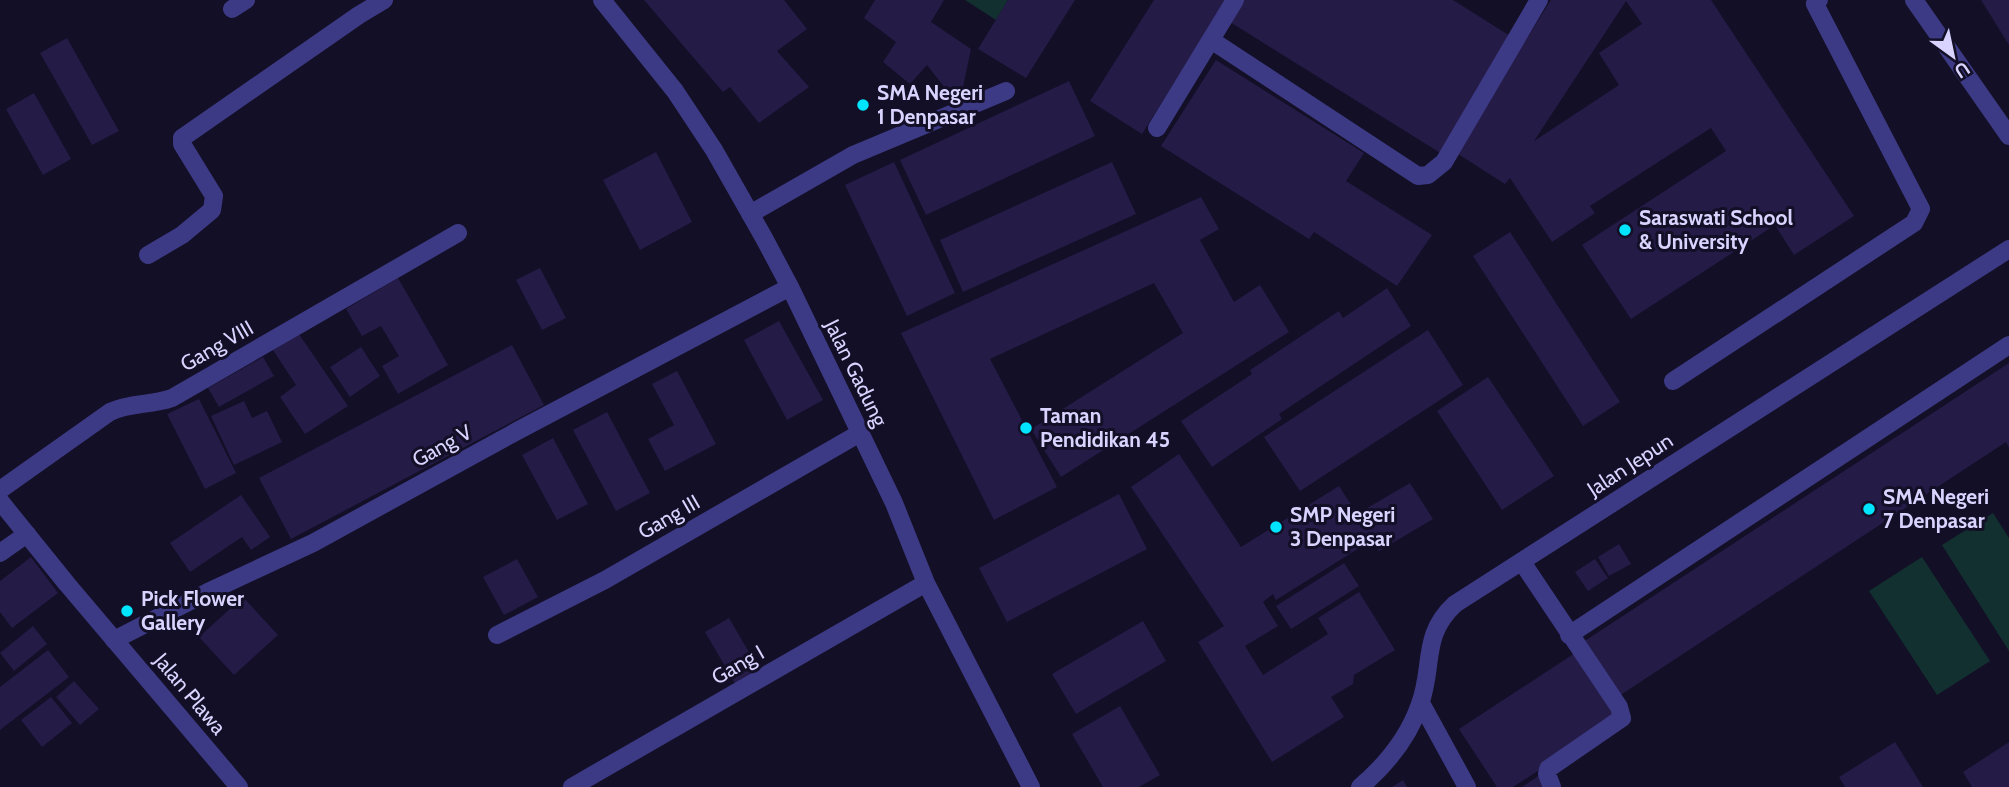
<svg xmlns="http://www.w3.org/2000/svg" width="2009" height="787" font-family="Cabin,sans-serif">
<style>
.green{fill:#12302f}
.building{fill:#241b47;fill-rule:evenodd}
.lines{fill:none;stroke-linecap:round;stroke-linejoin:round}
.service{stroke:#3d3a85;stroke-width:18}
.minor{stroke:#3d3a85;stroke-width:18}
.tertiary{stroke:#3d3a85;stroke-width:18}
.poi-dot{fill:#00e5ff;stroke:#130f26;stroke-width:2.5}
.labels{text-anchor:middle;stroke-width:6;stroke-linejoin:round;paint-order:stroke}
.poi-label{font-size:21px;font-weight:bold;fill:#d9d4ff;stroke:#130f26;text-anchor:start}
.street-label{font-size:21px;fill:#d9d4ff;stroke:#130f26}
</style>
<rect width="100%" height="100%" fill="#130f26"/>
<path class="green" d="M 965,0 L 1008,0 L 996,20 Z
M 1993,513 L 2009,538 L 2009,651 L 1942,545 Z
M 1922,557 L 1990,661 L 1937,695 L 1869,591 Z"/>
<path class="building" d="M 644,0 L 784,0 L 807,29 L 777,51 L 809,87 L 759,123 L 730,87 L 723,92 Z
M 875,0 L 944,0 L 931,22 L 971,49 L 959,106 L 927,65 L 910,84 L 883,62 L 896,42 L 864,18 Z
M 1008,0 L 1075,0 L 1026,78 L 978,49 Z
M 1154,0 L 1226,0 L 1142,134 L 1090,101 Z
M 1244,0 L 1453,0 L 1515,39 L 1442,154 L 1230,22 Z
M 1551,0 L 1711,0 L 1854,216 L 1794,255 L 1775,225 L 1631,319 L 1582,245 L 1726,151 L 1711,128 L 1590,206 L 1595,213 L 1552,242 L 1510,178 L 1505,184 L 1455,152 ZM 1626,1 L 1642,24 L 1599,53 L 1619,85 L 1534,141 Z
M 1981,0 L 2009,0 L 2009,45 Z
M 67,38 L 119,131 L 92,145 L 40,53 Z
M 1216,60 L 1364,153 L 1346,181 L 1432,235 L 1397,286 L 1314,232 L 1309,239 L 1161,146 Z
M 1069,81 L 1095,136 L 926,215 L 900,160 Z
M 34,93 L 71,159 L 43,175 L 6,109 Z
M 656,152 L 692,222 L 640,250 L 603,180 Z
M 894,162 L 955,293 L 907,316 L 845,185 Z
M 1112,162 L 1136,214 L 963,292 L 940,240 Z
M 1201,197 L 1219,229 L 1200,240 L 1234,302 L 1260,285 L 1289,332 L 1061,477 L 1031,429 L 1183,333 L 1154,283 L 990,359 L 1057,487 L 994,520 L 901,333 Z
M 1510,232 L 1620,402 L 1583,426 L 1473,256 Z
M 540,268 L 566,318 L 542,330 L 516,280 Z
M 398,278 L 448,365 L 398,394 L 382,366 L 399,356 L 381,326 L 362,336 L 346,309 Z
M 1387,288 L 1411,326 L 1279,414 L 1282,419 L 1212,467 L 1181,421 L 1252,374 L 1250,370 L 1339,311 L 1343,318 Z
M 779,321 L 823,400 L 787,420 L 744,340 Z
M 1428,330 L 1463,385 L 1300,491 L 1264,437 Z
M 299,334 L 348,406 L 305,434 L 280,397 L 296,385 L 273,350 Z
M 512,345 L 544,405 L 291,539 L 259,478 Z
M 361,347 L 380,376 L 350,397 L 330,367 Z
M 263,357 L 274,376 L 219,407 L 208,388 Z
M 2009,363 L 2009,448 L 2006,442 L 1616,698 L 1580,644 Z
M 677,371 L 716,444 L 665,471 L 648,439 L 674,425 L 652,384 Z
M 1488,377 L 1554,476 L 1502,510 L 1437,411 Z
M 199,399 L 236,473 L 205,489 L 167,414 Z
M 244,401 L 252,418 L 267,411 L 282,442 L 234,465 L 211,416 Z
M 607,412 L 650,493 L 616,511 L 573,430 Z
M 553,438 L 588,504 L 557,520 L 522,455 Z
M 1179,454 L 1241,547 L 1339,486 L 1357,514 L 1410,483 L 1433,519 L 1379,551 L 1372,540 L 1276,600 L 1273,594 L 1263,602 L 1278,626 L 1245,646 L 1263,675 L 1328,634 L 1318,618 L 1359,592 L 1395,650 L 1354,675 L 1353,684 L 1331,697 L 1344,717 L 1272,762 L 1198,642 L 1224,626 L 1131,487 Z
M 1119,494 L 1147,549 L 1007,622 L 979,568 Z
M 241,495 L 270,537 L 251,550 L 242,537 L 190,572 L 170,543 Z
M 1619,544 L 1631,564 L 1609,576 L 1598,557 Z
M 31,557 L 58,593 L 12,628 L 0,612 L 0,581 Z
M 517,559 L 538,597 L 504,615 L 483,577 Z
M 1595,559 L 1608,578 L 1588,591 L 1575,572 Z
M 1344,563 L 1359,586 L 1291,629 L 1276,606 Z
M 243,597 L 278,635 L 234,675 L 199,637 Z
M 729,618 L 760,671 L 736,685 L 705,632 Z
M 1143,621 L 1166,661 L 1076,714 L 1052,674 Z
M 33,626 L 47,644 L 14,671 L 0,653 Z
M 48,650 L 69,677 L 0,730 L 0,687 Z
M 1575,653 L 1618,719 L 1513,787 L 1497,787 L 1459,729 Z
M 74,681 L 99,709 L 80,725 L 56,697 Z
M 51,697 L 72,723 L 42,747 L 21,720 Z
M 1120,706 L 1160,775 L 1139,787 L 1103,787 L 1072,734 Z
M 1895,742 L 1923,787 L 1845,787 L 1839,777 Z
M 2009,742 L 2009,787 L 1972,787 L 1963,772 Z
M 1541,774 L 1550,787 L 1522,787 Z
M 1403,780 L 1407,787 L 1392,787 Z"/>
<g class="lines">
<path class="service" d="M 1211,40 L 1418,176 L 1428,175 L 1444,162 L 1539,0
M 1157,128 L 1235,0
M 1673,381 L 1914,223 L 1921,209 L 1815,4 L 1819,0
M 1522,562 L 1619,707 L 1622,718 L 1548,769 L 1547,774 L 1552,787
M 1569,635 L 2009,345
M 1421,703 L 1467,787"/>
<path class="minor" d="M 602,0 L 675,91 L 714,150 L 764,238 L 790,287 L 894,503 L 926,583 L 1031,787
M 232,9 L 246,0
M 750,214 L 853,155 L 1006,91
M 148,255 L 182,235 L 212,210 L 214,196 L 182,144 L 182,138 L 359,15 L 384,0
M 0,490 L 110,412 C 132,402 149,406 172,398 L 458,233
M 0,553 L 27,534
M 497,635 L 605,580 L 860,433
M 114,640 L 208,592 L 313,543 L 519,430 L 790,287
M 572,787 L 926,583
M 1360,787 C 1386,765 1409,736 1420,704 C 1434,666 1421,635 1455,604 L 2009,249"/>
<path class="tertiary" d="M 1914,0 L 2009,136
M 0,501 L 67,584 L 239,787"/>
</g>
<g class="poi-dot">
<circle cx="863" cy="105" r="7"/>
<circle cx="1625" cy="230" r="7"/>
<circle cx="1026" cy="428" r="7"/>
<circle cx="1869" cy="509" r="7"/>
<circle cx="1276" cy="527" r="7"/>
<circle cx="127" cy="611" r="7"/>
</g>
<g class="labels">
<g class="poi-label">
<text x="877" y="100">SMA Negeri<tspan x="877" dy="24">1 Denpasar</tspan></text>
<text x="1639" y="225">Saraswati School<tspan x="1639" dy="24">&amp; University</tspan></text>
<text x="1040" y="423">Taman<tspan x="1040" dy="24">Pendidikan 45</tspan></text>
<text x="1883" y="504">SMA Negeri<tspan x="1883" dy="24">7 Denpasar</tspan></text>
<text x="1290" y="522">SMP Negeri<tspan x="1290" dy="24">3 Denpasar</tspan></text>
<text x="141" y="606">Pick Flower<tspan x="141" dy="24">Gallery</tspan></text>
</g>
<g class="street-label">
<text transform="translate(217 346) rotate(-30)" y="7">Gang VIII</text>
<text transform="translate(856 373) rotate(64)" y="7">Jalan Gadung</text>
<text transform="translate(442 446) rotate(-29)" y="7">Gang V</text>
<text transform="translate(1630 465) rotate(-33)" y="7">Jalan Jepun</text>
<text transform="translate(669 517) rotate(-30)" y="7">Gang III</text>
<text transform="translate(738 665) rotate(-30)" y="7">Gang I</text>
<text transform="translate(190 694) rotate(50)" y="7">Jalan Plawa</text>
</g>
</g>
<g transform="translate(1953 56) rotate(147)" stroke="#130f26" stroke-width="5" paint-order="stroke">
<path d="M0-5L12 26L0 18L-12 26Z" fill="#d9d4ff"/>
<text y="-10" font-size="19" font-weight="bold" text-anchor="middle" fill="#d9d4ff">U</text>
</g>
</svg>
